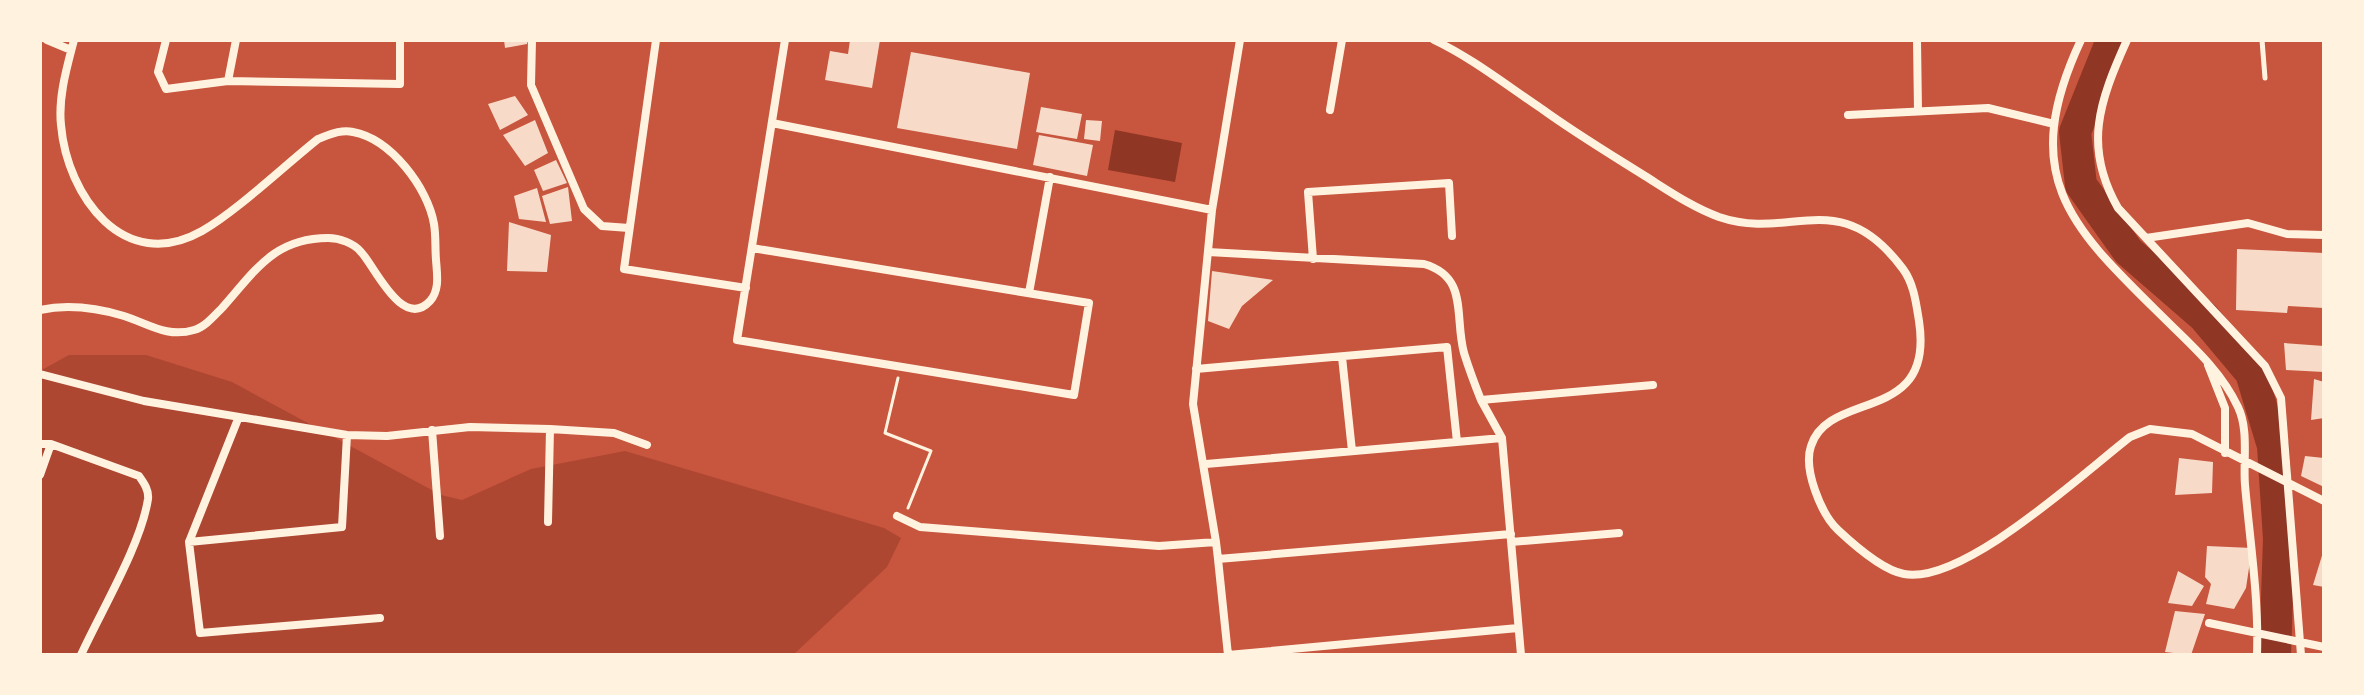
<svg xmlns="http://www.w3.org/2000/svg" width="2364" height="695" font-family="'Open Sans',sans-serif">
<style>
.green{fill:#ae4732}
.water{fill:#8f3625}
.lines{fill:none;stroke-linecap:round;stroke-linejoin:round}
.river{stroke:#8f3625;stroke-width:32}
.building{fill:#f7dbc8}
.path{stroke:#fff3e0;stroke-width:3}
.service{stroke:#fff3e0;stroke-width:5}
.minor{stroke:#fff3e0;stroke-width:8}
</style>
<rect width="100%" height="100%" fill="#c8553d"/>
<path class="green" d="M 69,355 L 146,355 L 232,382 L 441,495 L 462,500 L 531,469 L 625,451 L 884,528 L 901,538 L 887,567 L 793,655 L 40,655 L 40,371 Z"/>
<path class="water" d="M 1115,130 L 1182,143 L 1175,182 L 1108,170 Z"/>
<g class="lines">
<path class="river" d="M 2112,40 L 2075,132 L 2081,185 L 2128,251 L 2204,317 L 2251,373 L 2273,446 L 2279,539 L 2275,655"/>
</g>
<path class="building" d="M 504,40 L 528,40 L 527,44 L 505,48 Z
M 850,40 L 880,40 L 872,88 L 825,80 L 830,51 L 848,54 Z
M 911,52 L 1030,73 L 1017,149 L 897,128 Z
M 515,96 L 528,115 L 500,130 L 488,104 Z
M 1041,107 L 1082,114 L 1077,139 L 1036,132 Z
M 535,120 L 548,153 L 525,166 L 503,135 Z
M 1086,120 L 1102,121 L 1100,141 L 1084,139 Z
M 1039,135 L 1093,145 L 1087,176 L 1033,165 Z
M 556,160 L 567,183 L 543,191 L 534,170 Z
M 568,187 L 572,221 L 550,224 L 542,196 Z
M 537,188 L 546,222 L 519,219 L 514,196 Z
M 509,222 L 551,235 L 547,272 L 507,271 Z
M 2237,249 L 2324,253 L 2324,308 L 2288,306 L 2287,313 L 2236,310 Z
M 1212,271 L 1273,280 L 1242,306 L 1229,329 L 1208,321 Z
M 2284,343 L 2324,346 L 2324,372 L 2286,370 Z
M 2314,379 L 2324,382 L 2324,418 L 2311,420 Z
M 2305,456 L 2324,458 L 2324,487 L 2301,476 Z
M 2179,458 L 2213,462 L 2212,493 L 2175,495 Z
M 2207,546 L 2252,548 L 2246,588 L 2234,609 L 2206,604 L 2211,584 L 2205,577 Z
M 2324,549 L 2324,587 L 2313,585 Z
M 2178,571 L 2204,586 L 2192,606 L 2168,603 Z
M 2175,611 L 2205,614 L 2191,655 L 2165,652 Z"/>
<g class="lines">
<path class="path" d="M 898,378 L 885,433 L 931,451 L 908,508"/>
<path class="service" d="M 2262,40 L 2265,78"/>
<path class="minor" d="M 47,40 L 71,50
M 166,40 L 158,72 L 166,89 L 228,81 L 400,84 L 400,40
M 532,40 L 531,85 L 584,209 L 602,226 L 629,228
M 656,40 L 624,269 L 746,288
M 1434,40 C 1472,58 1506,85 1542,109 C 1575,133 1610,154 1645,176 C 1669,191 1692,207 1719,217 C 1792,242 1839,183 1903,269 C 1914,284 1916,303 1919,321 C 1935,425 1829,389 1811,446 C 1803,469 1821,514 1838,530 C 1854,545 1882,570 1904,574 C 1963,585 2082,474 2130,437 L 2150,429 L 2192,434 L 2324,501
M 1917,40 L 1918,111
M 2081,40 C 2014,183 2076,231 2173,327 C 2198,351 2223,375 2238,407 C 2249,430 2243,460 2245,485 C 2250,542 2259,598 2257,655
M 2127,40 C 2099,102 2083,147 2118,208 L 2265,366 L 2281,398 L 2301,655
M 228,81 L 236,40
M 1330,110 L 1342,40
M 1848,115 L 1988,108 L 2054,124
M 772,123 L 1212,210
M 2146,238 L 2248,223 L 2287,234 L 2324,235
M 752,248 L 1089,303 L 1074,395 L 737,340 L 785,40
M 1208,252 L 1424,264 C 1469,277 1454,316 1464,353 C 1469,369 1475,385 1481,400 L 1653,385
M 1313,259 L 1308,192 L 1449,183 L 1452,236
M 1029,293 L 1050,177
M 40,310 C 68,304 97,308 124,316 C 149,324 167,338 194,330 C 205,327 214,316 222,308 C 255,271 274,238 328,238 C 339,238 354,243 361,252 C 374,265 402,331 430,301 C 440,290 437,274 436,260 C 435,248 436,236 434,224 C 428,188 391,139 353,132 C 341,129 329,135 318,139 C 284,166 238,210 202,231 C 124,275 67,196 61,125 C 58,97 67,67 74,40
M 1342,357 L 1352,451
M 2208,365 L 2225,408 L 2225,453
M 1196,369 L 1447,347 L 1457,442
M 40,374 L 144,401 L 347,435 L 387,436 L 470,427 L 550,429
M 1481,400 L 1502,438 L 1521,655
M 238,419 L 189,542 L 200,633 L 380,618
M 432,430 L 440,536
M 40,444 L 51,444 L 139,476 C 144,483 149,490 148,499 C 141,545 101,611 81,655
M 1206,464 L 1502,438
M 40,475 L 51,444
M 897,516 L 920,527 L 1159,546 L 1216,542 L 1218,559 L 1511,534
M 548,522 L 550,429 L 614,433 L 647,445
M 189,542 L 342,527 L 347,435
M 1216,542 L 1193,404 L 1212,210 L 1240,40
M 1511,542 L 1619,533
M 1218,559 L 1228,655 L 1518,628
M 2209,623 L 2324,647"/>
</g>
<rect width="2364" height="695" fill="none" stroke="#fff3e0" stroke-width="84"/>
</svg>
